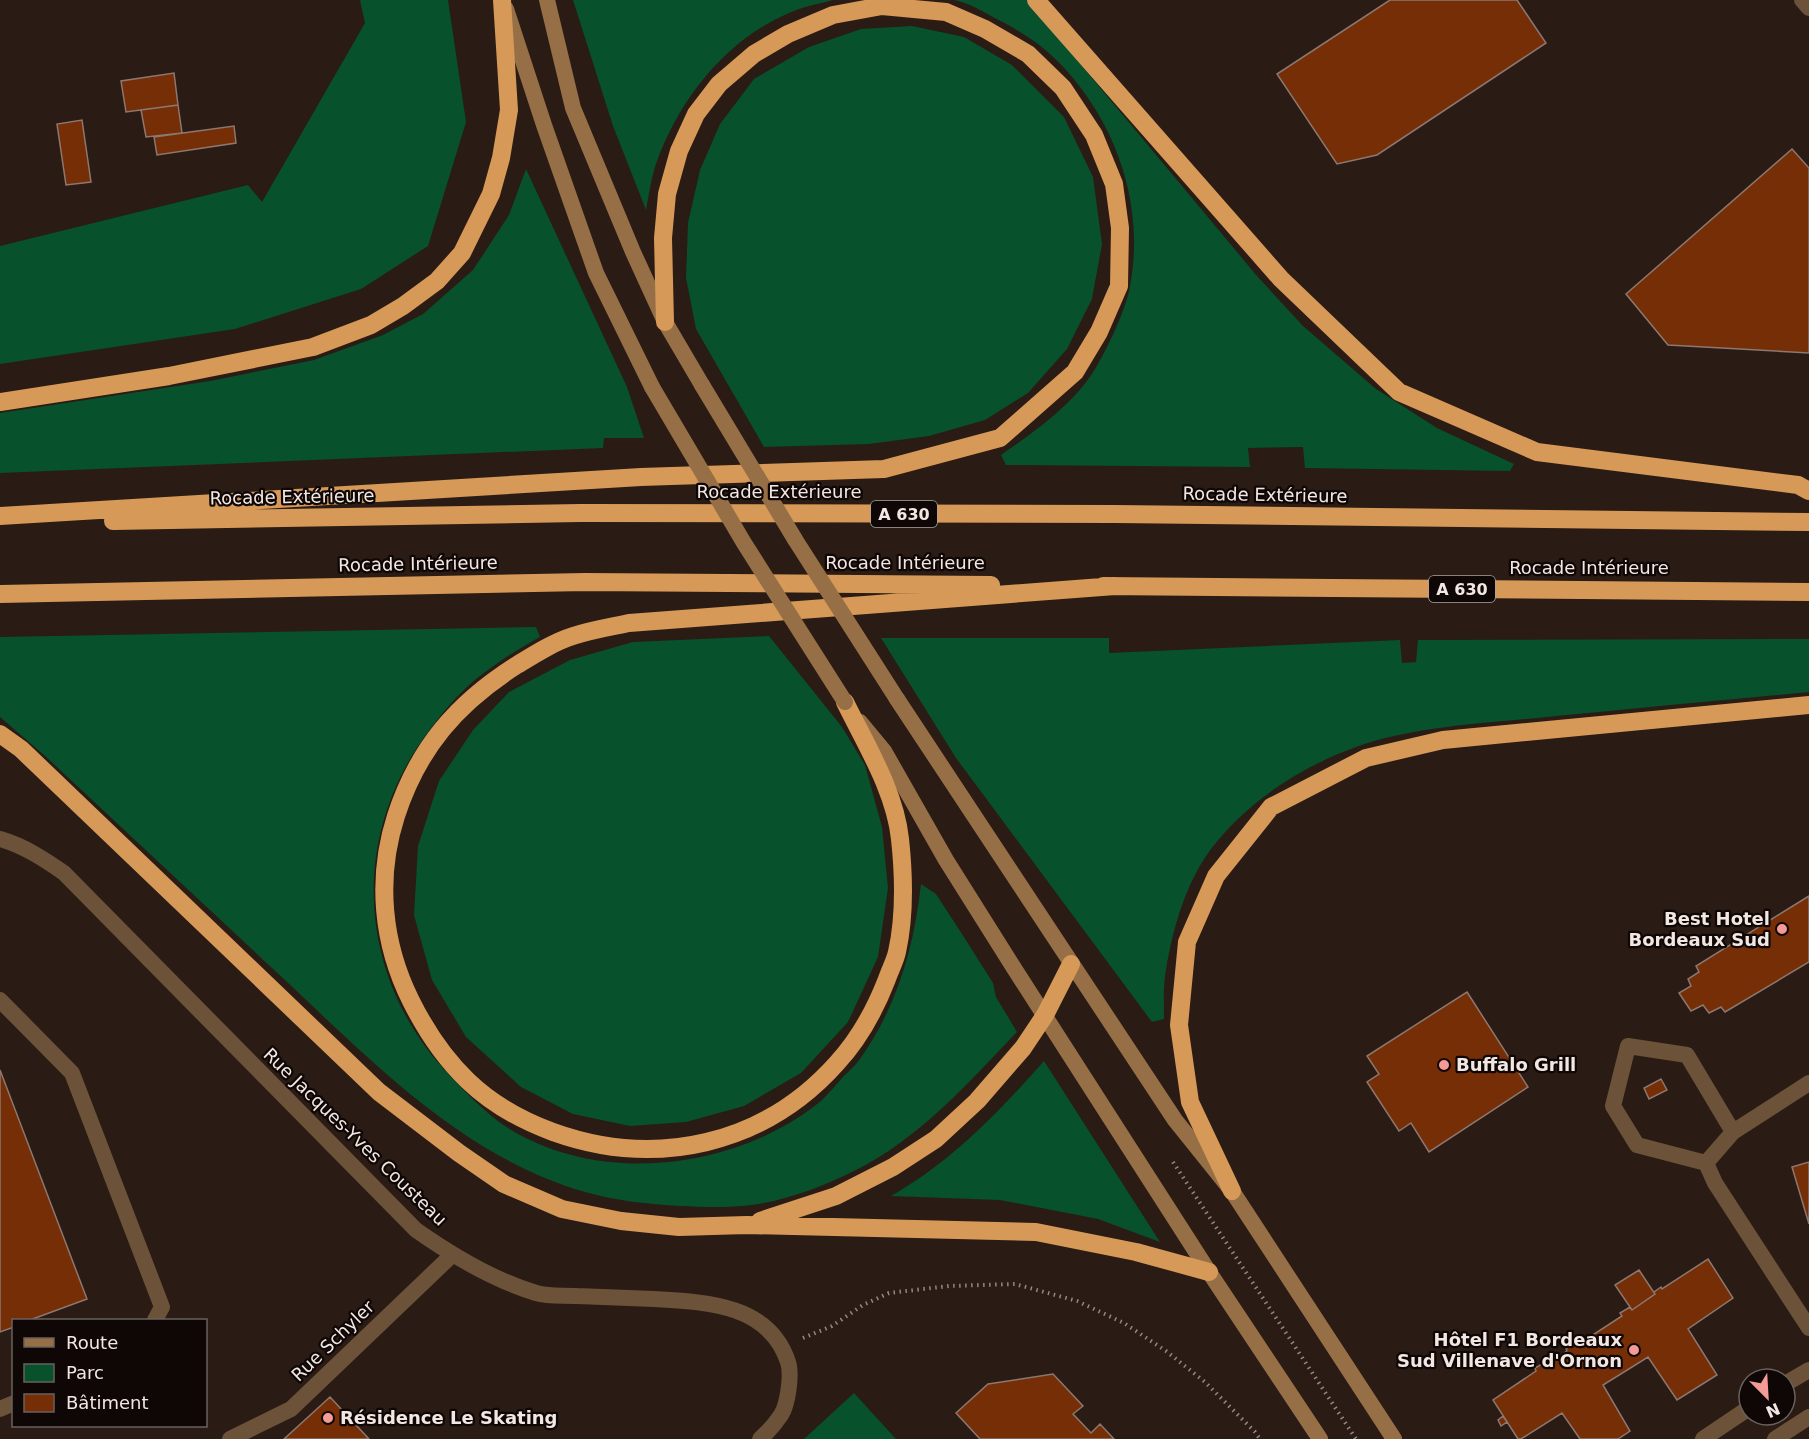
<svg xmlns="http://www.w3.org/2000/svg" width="1809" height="1439" font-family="'DejaVu Sans',sans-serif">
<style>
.green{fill:#07512c}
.building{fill:#762e06;stroke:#8c7870;stroke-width:1.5}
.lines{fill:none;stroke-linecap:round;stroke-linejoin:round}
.path{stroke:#958782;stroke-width:4;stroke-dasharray:1.5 4.5;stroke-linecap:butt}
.service{stroke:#6b5239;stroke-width:16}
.minor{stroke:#6b5239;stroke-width:16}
.secondary{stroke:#966f46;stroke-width:16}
.motorway{stroke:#d69957;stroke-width:18}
.secondary-bridge{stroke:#966f46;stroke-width:16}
.poi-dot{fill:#f59b96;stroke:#0e0705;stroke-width:2}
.labels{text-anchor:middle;stroke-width:4.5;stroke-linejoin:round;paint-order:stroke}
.shield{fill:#0e0705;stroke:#aea4a0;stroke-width:1.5}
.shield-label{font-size:16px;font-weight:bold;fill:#f3e7e3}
.street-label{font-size:18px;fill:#f3e7e3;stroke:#0e0705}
.poi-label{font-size:18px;font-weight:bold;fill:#f3e7e3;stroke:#0e0705;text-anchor:end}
</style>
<rect width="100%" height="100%" fill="#2a1b14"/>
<path class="green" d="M 360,0 L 448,0 L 466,122 L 428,246 L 361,289 L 235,329 L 0,364 L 0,246 L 248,185 L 262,202 L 365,23 Z
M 573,0 L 833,0 C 818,4 802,7 789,13 C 724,41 679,100 656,164 C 651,179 649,195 646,210 L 613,126 Z
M 954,0 L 1027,0 L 1257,276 L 1303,326 L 1376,389 L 1437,428 L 1514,464 L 1510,471 L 1305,468 L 1303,447 L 1248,448 L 1250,467 L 1006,465 L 1001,455 C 1034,432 1074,404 1095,369 C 1107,349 1126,310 1130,286 C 1144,212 1121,136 1073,78 C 1049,49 1025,33 991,16 C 979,9 968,3 954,0 Z
M 912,26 L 964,37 L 1012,65 L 1064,117 L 1093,177 L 1102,244 L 1092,299 L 1067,349 L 1028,393 L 985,420 L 929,436 L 869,444 L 764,447 L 696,329 L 686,278 L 688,223 L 700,170 L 720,124 L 754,79 L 809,47 L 861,29 Z
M 526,169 L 627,387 L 644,438 L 604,438 L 603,448 L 0,473 L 0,413 L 210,381 L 314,360 L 383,335 L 423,314 L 473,270 L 509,215 Z
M 536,627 L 540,637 C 518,649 496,663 476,679 C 458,694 442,713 428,732 C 347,840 358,982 452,1078 C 468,1095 486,1113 505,1126 C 599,1187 738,1170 822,1100 C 829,1093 836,1085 842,1078 C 849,1071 857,1064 862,1056 C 898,1004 914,946 921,884 L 936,894 L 962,934 L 993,983 L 996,997 L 1017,1032 C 968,1083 919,1139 854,1171 C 822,1187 787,1200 752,1205 C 728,1208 703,1207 680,1206 C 648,1204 616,1201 585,1192 C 459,1156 365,1054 272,968 C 196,897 120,826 44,755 L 0,717 L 0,637 Z
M 769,636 L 842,727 L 865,765 L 882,827 L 888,888 L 878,957 L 848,1022 L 801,1073 L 744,1106 L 686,1122 L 630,1126 L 573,1114 L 521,1087 L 466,1037 L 432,980 L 414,915 L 418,846 L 439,781 L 473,730 L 509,692 L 570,660 L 633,642 Z
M 881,638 L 1109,638 L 1109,653 L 1400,640 L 1402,663 L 1416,662 L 1418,640 L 1809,639 L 1809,692 C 1725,700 1640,708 1556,716 C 1502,722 1447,724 1394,736 C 1327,751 1258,790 1215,844 C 1187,878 1173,927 1166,970 C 1163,985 1164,1003 1164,1019 L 1152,1022 L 956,758 Z
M 1044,1061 L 1160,1242 L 1098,1219 L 1000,1200 L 891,1196 C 951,1162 999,1112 1044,1061 Z
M 854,1393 L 896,1439 L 804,1439 Z"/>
<path class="building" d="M 1390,0 L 1517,0 L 1546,43 L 1377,155 L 1337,164 L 1277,74 Z
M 174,73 L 178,105 L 126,112 L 121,81 Z
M 178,105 L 182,133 L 146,137 L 141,110 Z
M 82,120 L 91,182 L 66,185 L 57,124 Z
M 234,126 L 236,143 L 157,155 L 154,137 Z
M 1792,149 L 1809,168 L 1809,353 L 1668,345 L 1626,294 Z
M 1809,896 L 1809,962 L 1725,1012 L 1721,1007 L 1709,1013 L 1703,1005 L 1691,1011 L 1679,993 L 1691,986 L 1688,979 L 1699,972 L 1696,966 Z
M 1467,992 L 1528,1087 L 1429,1152 L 1411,1123 L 1399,1131 L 1367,1082 L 1379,1074 L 1367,1056 Z
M 0,1070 L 87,1299 L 30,1320 L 14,1320 L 14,1327 L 0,1332 Z
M 1661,1079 L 1667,1090 L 1649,1099 L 1644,1088 Z
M 1809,1162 L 1809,1224 L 1792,1167 Z
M 1708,1259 L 1733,1298 L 1688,1329 L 1717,1375 L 1677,1400 L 1648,1357 L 1603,1385 L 1630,1431 L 1618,1439 L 1580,1439 L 1562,1413 L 1521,1439 L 1518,1439 L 1493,1400 L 1536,1371 L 1535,1368 L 1544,1363 L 1546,1365 L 1567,1351 L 1566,1349 L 1577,1341 L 1579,1344 L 1622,1316 L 1620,1313 L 1630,1307 L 1632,1310 L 1655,1294 L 1654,1292 L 1661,1287 L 1662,1289 Z
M 1639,1270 L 1655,1294 L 1632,1310 L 1615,1285 Z
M 1053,1374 L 1083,1406 L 1073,1414 L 1091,1433 L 1100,1424 L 1114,1439 L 980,1439 L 956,1413 L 988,1384 Z
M 330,1397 L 369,1439 L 284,1439 Z
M 1503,1416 L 1507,1422 L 1501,1426 L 1498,1420 Z"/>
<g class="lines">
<path class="path" d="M 1173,1162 L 1356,1439
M 803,1338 L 832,1326 L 863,1305 L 889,1293 L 949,1286 L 1015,1284 L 1077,1301 L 1124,1323 L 1166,1351 L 1205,1382 L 1255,1432 L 1260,1439"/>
<path class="service" d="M 0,1000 L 72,1073 L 162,1307 L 155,1320
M 0,1409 L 14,1403"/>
<path class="minor" d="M 1802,0 L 1809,8
M 0,839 C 24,846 44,859 64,873 L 416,1230 C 453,1256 493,1280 536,1293 C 549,1297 564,1295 577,1296 C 603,1297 629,1298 654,1299 C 706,1302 769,1304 788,1362 C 792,1374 788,1404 781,1415 C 775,1424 768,1432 760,1439
M 1809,1083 L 1733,1132 L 1706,1163 L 1715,1183 L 1809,1328
M 1706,1163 L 1637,1145 L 1613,1106 L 1628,1046 L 1687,1055 L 1733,1132
M 1785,1384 L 1809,1370
M 230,1439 L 291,1409 L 452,1255
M 1703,1439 L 1749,1408
M 1775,1439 L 1809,1417"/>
<path class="secondary" d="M 547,0 L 573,108 L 633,252 L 665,322 L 702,385
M 506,9 L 544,125 L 596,273 L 652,387
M 897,699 L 1175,1120 L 1232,1191 L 1394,1439
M 860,722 L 884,751 L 946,860 L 1012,965 L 1209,1272 L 1320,1439"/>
<path class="motorway" d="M 1036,0 L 1281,279 L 1399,392 L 1537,452 L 1798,485 L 1809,491
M 0,402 L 169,376 L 313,347 L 371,325 L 403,306 L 437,281 L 462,253 L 491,194 L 501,158 L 509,110 L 502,0
M 0,516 L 641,477 L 884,469 L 1000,438 L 1075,372 L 1099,332 L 1119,286 L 1120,228 L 1114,184 L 1094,135 L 1063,88 L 1028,54 L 985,29 L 946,12 L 882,6 L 833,15 L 788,34 L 754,54 L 719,84 L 696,114 L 679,151 L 667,194 L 663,238 L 665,322
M 113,521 L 580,513 L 1115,514 L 1809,522
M 1103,586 L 1809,592
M 0,594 L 585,582 L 991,585
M 845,702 C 866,745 895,791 900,839 C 904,876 905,916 897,952 C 895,961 890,970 887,979 C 875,1010 860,1038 837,1063 C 764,1145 656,1169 553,1132 C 523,1121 492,1104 468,1081 C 445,1059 426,1031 411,1001 C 382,943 376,878 396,816 C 418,748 457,703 517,665 C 535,654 554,642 573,636 C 591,630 610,627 629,623 L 1115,586
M 0,734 L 21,749 L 379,1092 L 459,1153 L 504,1184 L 562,1209 L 621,1221 L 679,1227 L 747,1225 L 1036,1232 L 1136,1252 L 1209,1272
M 1232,1191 L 1190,1102 L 1179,1025 L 1187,942 L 1216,876 L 1271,807 L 1366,758 L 1443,740 L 1809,705
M 760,1221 L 836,1196 L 893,1167 L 936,1139 L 977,1101 L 1023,1048 L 1045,1015 L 1071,964"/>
<path class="secondary-bridge" d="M 702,385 L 796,541 L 897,699
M 652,387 L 744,543 L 845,702"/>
</g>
<g class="poi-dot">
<circle cx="1782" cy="929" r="6"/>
<circle cx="1444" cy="1065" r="6"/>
<circle cx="1634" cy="1350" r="6"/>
<circle cx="328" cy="1418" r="6"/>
</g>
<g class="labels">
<g class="shield">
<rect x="871" y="501" width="66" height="26" rx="4.5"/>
<rect x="1429" y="576" width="66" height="26" rx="4.5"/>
</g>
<g class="shield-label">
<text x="904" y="520">A 630</text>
<text x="1462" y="595">A 630</text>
</g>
<g class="street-label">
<text x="779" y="498">Rocade Extérieure</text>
<text transform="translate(1265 495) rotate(1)" y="6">Rocade Extérieure</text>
<text transform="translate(292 497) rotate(-1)" y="6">Rocade Extérieure</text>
<text x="905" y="569">Rocade Intérieure</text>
<text transform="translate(418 564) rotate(-1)" y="6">Rocade Intérieure</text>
<text x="1589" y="574">Rocade Intérieure</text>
<text transform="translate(355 1137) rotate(44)" y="6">Rue Jacques-Yves Cousteau</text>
<text transform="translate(333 1341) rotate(-44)" y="6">Rue Schyler</text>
</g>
<g class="poi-label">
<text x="1770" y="925">Best Hotel<tspan x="1770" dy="21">Bordeaux Sud</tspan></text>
<text x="1456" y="1071" text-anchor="start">Buffalo Grill</text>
<text x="1622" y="1346">Hôtel F1 Bordeaux<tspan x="1622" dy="21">Sud Villenave d'Ornon</tspan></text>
<text x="340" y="1424" text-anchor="start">Résidence Le Skating</text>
</g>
</g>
<rect x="12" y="1319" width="195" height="108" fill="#0e0705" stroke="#6a615e" stroke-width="1.5"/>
<rect x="24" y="1338" width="30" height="9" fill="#966f46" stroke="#6a615e" stroke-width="1.5"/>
<text x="66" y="1349" font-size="18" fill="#f3e7e3">Route</text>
<rect x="24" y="1364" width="30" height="18" fill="#07512c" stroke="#6a615e" stroke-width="1.5"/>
<text x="66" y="1379" font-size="18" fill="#f3e7e3">Parc</text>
<rect x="24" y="1394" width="30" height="18" fill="#762e06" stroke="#6a615e" stroke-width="1.5"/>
<text x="66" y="1409" font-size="18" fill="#f3e7e3">Bâtiment</text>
<g transform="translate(1767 1397) rotate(156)"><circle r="28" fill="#0e0705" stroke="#6a615e" stroke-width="1.5"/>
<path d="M0-4.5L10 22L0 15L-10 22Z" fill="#f59b96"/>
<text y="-9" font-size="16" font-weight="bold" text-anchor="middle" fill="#f3e7e3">N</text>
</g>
</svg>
